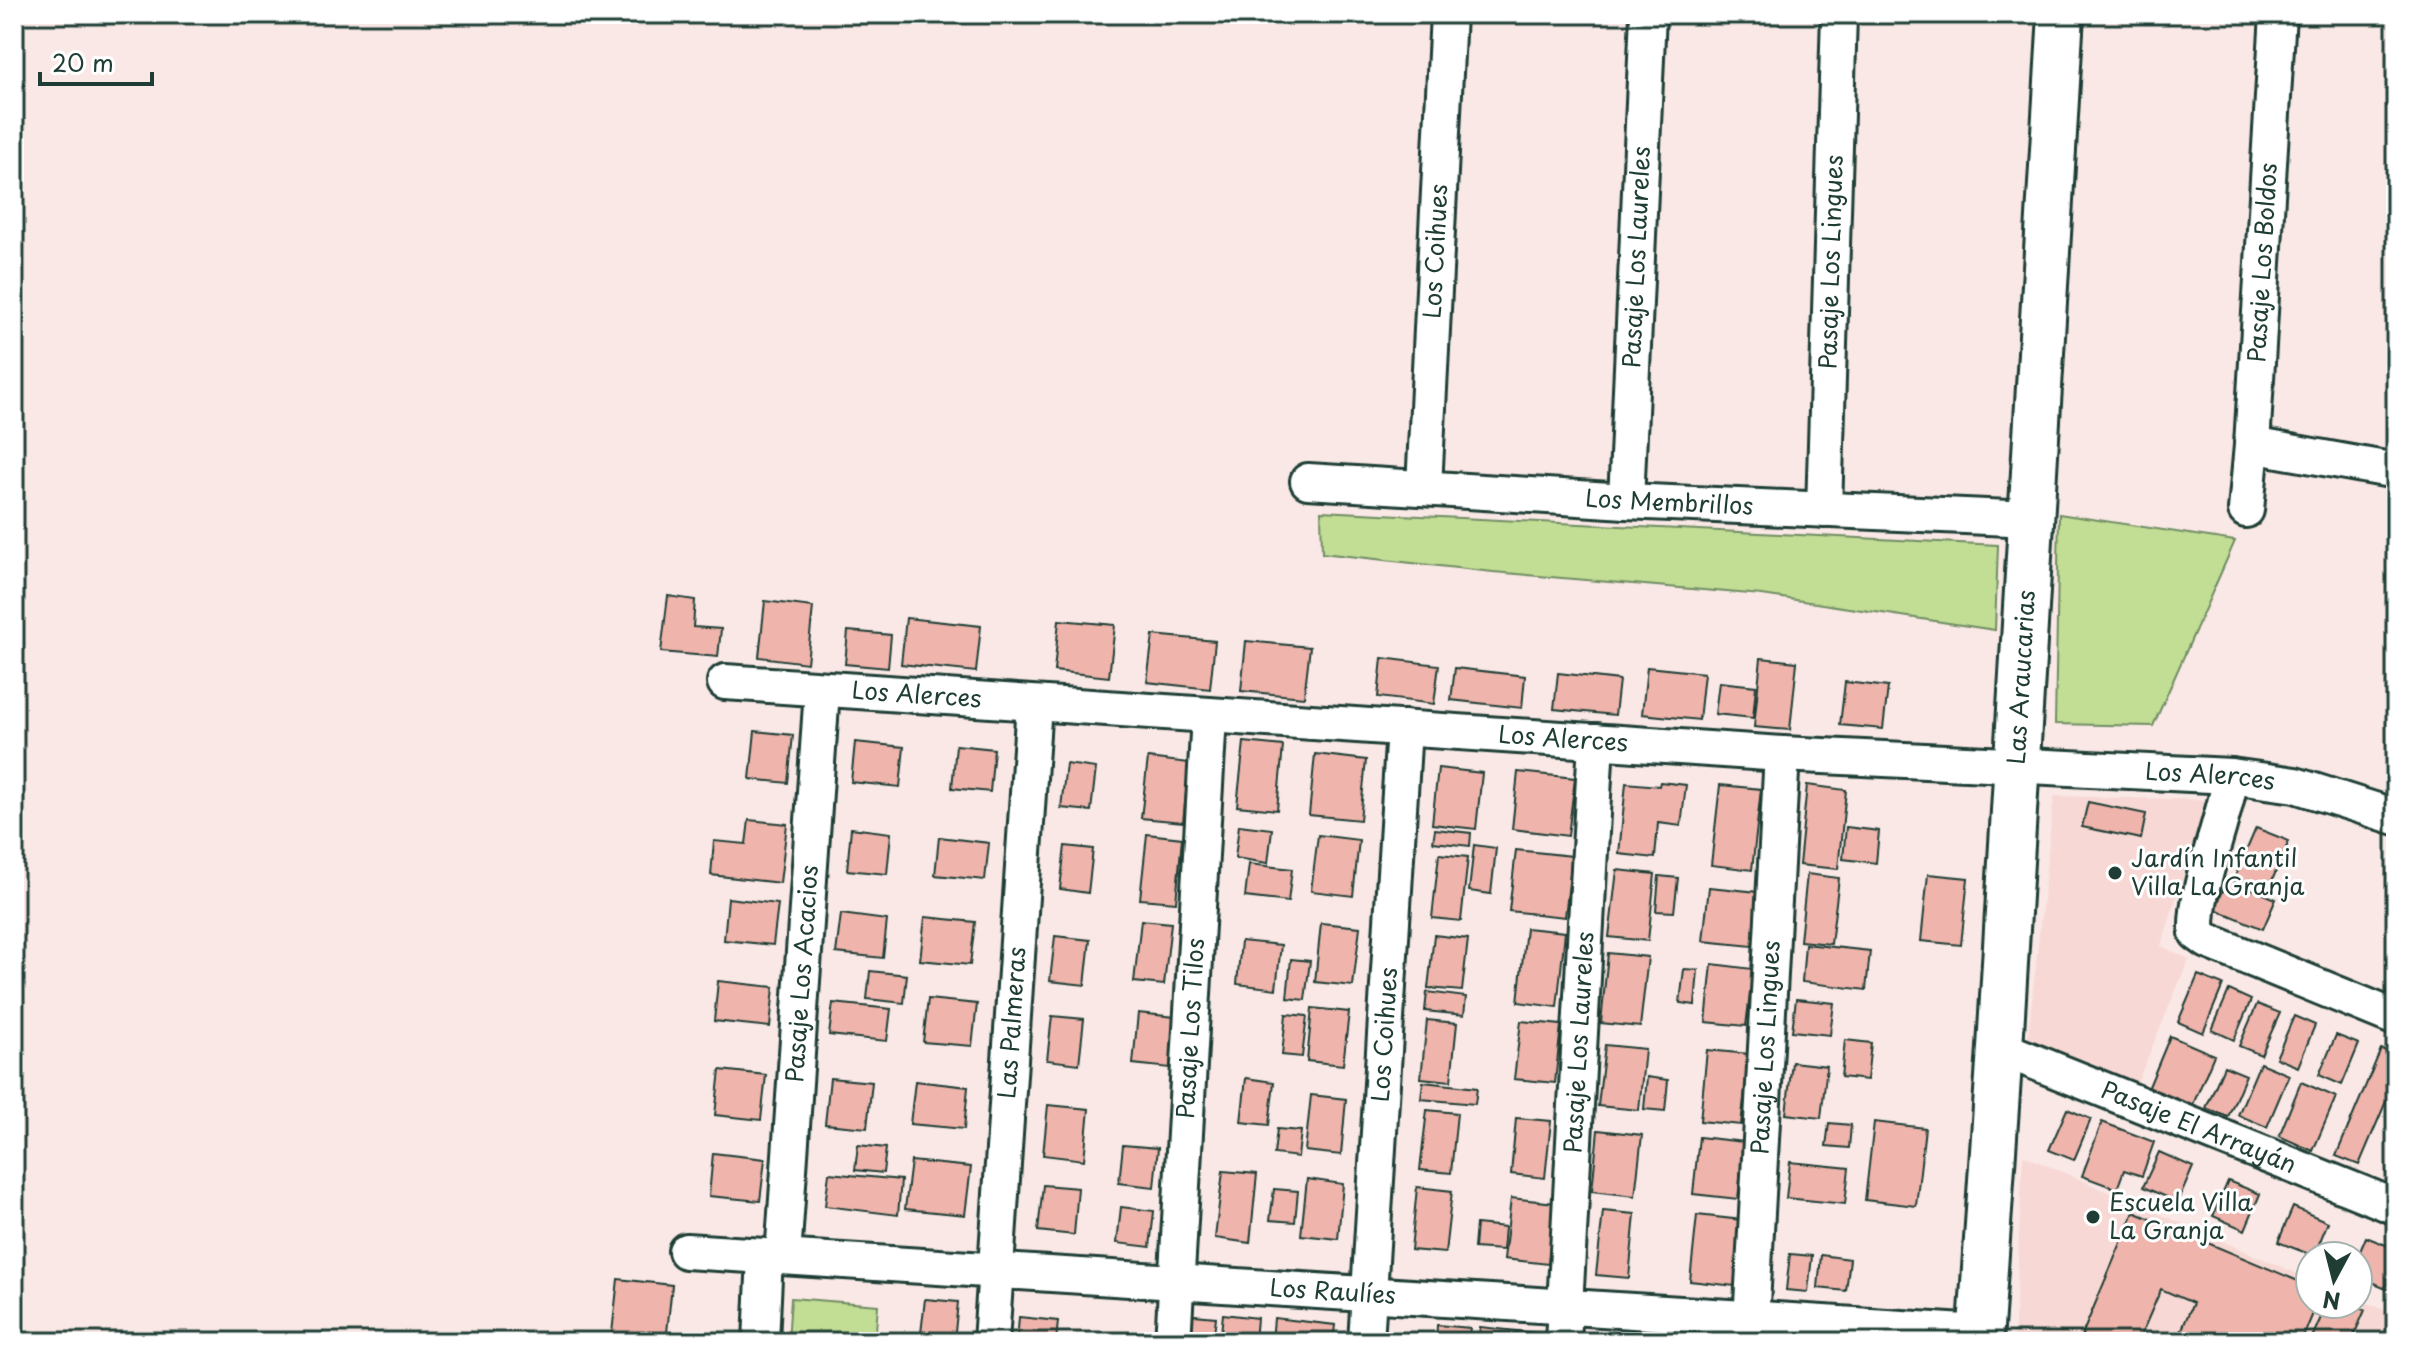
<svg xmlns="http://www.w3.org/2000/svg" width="2410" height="1356" font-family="'Playpen Sans',sans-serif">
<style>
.built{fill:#f7d8d4}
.green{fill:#c2dd94;stroke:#708d64;stroke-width:2}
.building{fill:#efb4ab;stroke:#1f3d34;stroke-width:2}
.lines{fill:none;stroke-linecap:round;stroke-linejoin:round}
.minor-casing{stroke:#1f3d34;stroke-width:40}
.tertiary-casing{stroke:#1f3d34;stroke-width:50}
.minor{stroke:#fff;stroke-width:34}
.tertiary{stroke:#fff;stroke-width:44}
.poi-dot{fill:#1f3d34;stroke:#fff;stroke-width:3}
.labels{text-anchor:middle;stroke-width:6;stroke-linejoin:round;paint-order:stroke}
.street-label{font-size:24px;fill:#1f3d34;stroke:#fff}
.poi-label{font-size:24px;fill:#1f3d34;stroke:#fff;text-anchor:start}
</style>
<rect width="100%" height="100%" fill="#fae8e6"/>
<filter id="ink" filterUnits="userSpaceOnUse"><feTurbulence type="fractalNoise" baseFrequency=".0125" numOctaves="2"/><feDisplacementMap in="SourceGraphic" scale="16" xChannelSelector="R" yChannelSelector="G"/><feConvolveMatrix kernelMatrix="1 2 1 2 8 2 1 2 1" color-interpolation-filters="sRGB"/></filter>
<g filter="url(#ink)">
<path class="built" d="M 2054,796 L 2207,800 L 2161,946 L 2189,959 L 2137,1083 L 2028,1038 Z
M 2023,1155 L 2310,1279 L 2310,1304 L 2358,1304 L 2358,1299 L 2396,1315 L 2396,1342 L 2014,1342 Z"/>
<path class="green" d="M 1321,511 L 1998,545 L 1995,630 L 1762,595 L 1493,572 L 1322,553 Z
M 2059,514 L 2235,541 L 2153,726 L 2055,724 Z
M 791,1298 L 878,1305 L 875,1342 L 788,1342 Z"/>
<path class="building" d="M 668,596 L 695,600 L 693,627 L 721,629 L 718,657 L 661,652 Z
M 765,601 L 813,607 L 807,663 L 759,657 Z
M 906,618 L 981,626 L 976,672 L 901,664 Z
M 1059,620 L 1115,625 L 1109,677 L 1054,671 Z
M 848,631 L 891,635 L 888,668 L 845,664 Z
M 1153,635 L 1215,641 L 1210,689 L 1147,682 Z
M 1246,641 L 1310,647 L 1304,697 L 1241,691 Z
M 1382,658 L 1439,665 L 1434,704 L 1378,697 Z
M 1761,658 L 1797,662 L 1790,730 L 1754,727 Z
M 1647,667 L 1704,673 L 1699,720 L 1642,714 Z
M 1455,668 L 1525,676 L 1522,708 L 1451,700 Z
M 1558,673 L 1619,680 L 1615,715 L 1554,709 Z
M 1719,682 L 1756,686 L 1753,718 L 1715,714 Z
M 1845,682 L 1888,687 L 1883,729 L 1840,725 Z
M 755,731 L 793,735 L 788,783 L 750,779 Z
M 855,742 L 904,747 L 900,787 L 851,782 Z
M 1244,742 L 1283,746 L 1277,810 L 1237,806 Z
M 956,745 L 994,749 L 990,792 L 952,788 Z
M 1315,754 L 1366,760 L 1360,820 L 1309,815 Z
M 1148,758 L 1189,763 L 1183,822 L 1141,818 Z
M 1066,764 L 1096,768 L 1091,811 L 1061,808 Z
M 1438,768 L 1482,773 L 1476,829 L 1432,824 Z
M 1518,772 L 1575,778 L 1568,836 L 1512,829 Z
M 1660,782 L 1686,785 L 1681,826 L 1658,823 L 1655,858 L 1619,854 L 1626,783 L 1659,786 Z
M 1720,785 L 1761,789 L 1752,870 L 1711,865 Z
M 1807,785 L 1846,790 L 1838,869 L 1799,865 Z
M 2088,802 L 2146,814 L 2141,839 L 2082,827 Z
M 749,820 L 787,824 L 780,883 L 711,875 L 714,841 L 746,844 Z
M 1239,825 L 1272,829 L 1268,863 L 1235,858 Z
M 1846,827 L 1879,831 L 1876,863 L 1843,859 Z
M 851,828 L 891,833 L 887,874 L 847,870 Z
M 2256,828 L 2289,841 L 2268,890 L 2235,877 Z
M 1435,829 L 1471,833 L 1470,846 L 1433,842 Z
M 1147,834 L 1182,838 L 1176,902 L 1140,899 Z
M 1318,835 L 1359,840 L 1353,896 L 1311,891 Z
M 939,837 L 989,843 L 985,880 L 935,875 Z
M 1474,845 L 1496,848 L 1491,894 L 1469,891 Z
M 1065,846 L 1093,849 L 1088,893 L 1060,889 Z
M 1516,850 L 1572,856 L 1565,917 L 1509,911 Z
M 1439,854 L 1468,857 L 1461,921 L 1432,918 Z
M 1249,864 L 1292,869 L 1288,902 L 1245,897 Z
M 1617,870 L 1655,874 L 1648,941 L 1609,937 Z
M 1807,874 L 1839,878 L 1831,944 L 1800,941 Z
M 1928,874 L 1968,878 L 1961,945 L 1921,941 Z
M 1659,876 L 1678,878 L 1674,912 L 1656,911 Z
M 2228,879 L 2276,899 L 2263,929 L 2215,909 Z
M 1709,887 L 1758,892 L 1752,946 L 1703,941 Z
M 728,898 L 778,904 L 773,945 L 724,940 Z
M 841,914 L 887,920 L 883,958 L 836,953 Z
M 925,917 L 975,922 L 970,965 L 920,960 Z
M 1141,920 L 1171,923 L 1164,985 L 1134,982 Z
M 1321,923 L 1360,927 L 1353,986 L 1315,982 Z
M 1526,928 L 1565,932 L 1557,1007 L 1518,1002 Z
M 1434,935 L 1468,939 L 1462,991 L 1428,988 Z
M 1055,936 L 1090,940 L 1085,985 L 1050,981 Z
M 1241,941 L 1281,945 L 1276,989 L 1237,984 Z
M 1805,944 L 1870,951 L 1866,990 L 1802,982 Z
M 1608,953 L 1648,957 L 1640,1027 L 1601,1023 Z
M 1291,959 L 1310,961 L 1305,1000 L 1287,998 Z
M 1712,964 L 1753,969 L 1746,1026 L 1706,1022 Z
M 1684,969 L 1698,970 L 1695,1005 L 1680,1003 Z
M 870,971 L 907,975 L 904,1003 L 867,999 Z
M 2198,975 L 2223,985 L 2203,1033 L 2178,1022 Z
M 718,981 L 774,987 L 770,1027 L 714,1021 Z
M 2229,990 L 2251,1000 L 2234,1040 L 2212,1030 Z
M 1427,992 L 1466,997 L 1464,1015 L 1425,1011 Z
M 928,999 L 977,1004 L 972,1046 L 923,1042 Z
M 1796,999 L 1834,1003 L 1830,1035 L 1792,1031 Z
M 833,1003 L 891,1009 L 887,1041 L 829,1035 Z
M 2257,1004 L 2280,1013 L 2261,1055 L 2239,1046 Z
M 1312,1008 L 1349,1012 L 1343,1065 L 1307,1061 Z
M 1138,1013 L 1175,1017 L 1170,1068 L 1133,1064 Z
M 1286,1014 L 1307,1016 L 1302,1057 L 1282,1055 Z
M 1052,1016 L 1084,1019 L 1079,1064 L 1047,1060 Z
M 2294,1016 L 2315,1025 L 2298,1067 L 2276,1058 Z
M 1427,1020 L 1457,1023 L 1451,1081 L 1421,1078 Z
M 1521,1021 L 1561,1025 L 1555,1083 L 1514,1079 Z
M 2336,1035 L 2359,1044 L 2342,1085 L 2319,1075 Z
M 2170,1036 L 2214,1055 L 2192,1107 L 2148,1089 Z
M 1845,1040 L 1871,1043 L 1867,1080 L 1841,1077 Z
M 1605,1045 L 1645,1049 L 1639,1110 L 1598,1106 Z
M 2381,1049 L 2396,1055 L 2396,1078 L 2359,1165 L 2336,1156 Z
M 1707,1050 L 1749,1054 L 1741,1125 L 1700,1121 Z
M 1792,1062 L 1827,1066 L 1821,1118 L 1786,1114 Z
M 2260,1063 L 2289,1075 L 2267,1127 L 2238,1115 Z
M 2224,1066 L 2246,1075 L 2228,1117 L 2206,1108 Z
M 720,1070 L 766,1075 L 761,1120 L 715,1115 Z
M 1647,1077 L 1668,1080 L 1665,1111 L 1644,1109 Z
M 830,1078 L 872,1082 L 867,1128 L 825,1124 Z
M 1246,1078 L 1274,1082 L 1269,1125 L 1241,1122 Z
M 915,1081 L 968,1087 L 964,1129 L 910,1124 Z
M 1423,1082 L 1477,1088 L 1475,1104 L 1421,1099 Z
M 2301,1082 L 2336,1097 L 2313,1151 L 2279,1136 Z
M 1311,1095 L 1346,1099 L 1341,1155 L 1305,1151 Z
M 1048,1105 L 1089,1109 L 1084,1160 L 1043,1155 Z
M 2067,1109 L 2091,1119 L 2074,1160 L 2049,1150 Z
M 1427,1110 L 1457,1113 L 1451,1173 L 1420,1170 Z
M 1516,1118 L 1551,1121 L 1545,1178 L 1511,1174 Z
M 1874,1122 L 1925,1128 L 1916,1206 L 1865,1200 Z
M 2102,1122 L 2154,1142 L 2142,1176 L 2124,1170 L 2117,1189 L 2082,1176 Z
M 1829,1123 L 1851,1125 L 1849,1148 L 1826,1146 Z
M 1277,1129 L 1301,1131 L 1298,1157 L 1274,1154 Z
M 1598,1130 L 1642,1135 L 1635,1196 L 1592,1191 Z
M 1699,1137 L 1744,1142 L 1738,1199 L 1693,1194 Z
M 858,1145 L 886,1148 L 883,1173 L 855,1170 Z
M 1123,1145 L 1158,1148 L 1154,1187 L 1119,1183 Z
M 2159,1152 L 2193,1167 L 2178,1202 L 2143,1187 Z
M 713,1153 L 765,1159 L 760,1201 L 709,1196 Z
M 911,1161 L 971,1167 L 965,1215 L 905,1209 Z
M 1790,1162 L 1849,1168 L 1845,1204 L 1786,1198 Z
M 1223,1171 L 1257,1174 L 1250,1243 L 1215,1238 Z
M 829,1173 L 901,1180 L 898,1215 L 825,1206 Z
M 1307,1179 L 1343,1184 L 1338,1239 L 1301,1235 Z
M 2228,1181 L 2260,1194 L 2245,1230 L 2213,1216 Z
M 1043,1185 L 1078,1188 L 1074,1235 L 1038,1231 Z
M 1417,1187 L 1452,1191 L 1445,1253 L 1411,1250 Z
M 1274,1189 L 1298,1191 L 1295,1222 L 1270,1220 Z
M 1511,1198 L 1555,1203 L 1548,1264 L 1504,1259 Z
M 1121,1207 L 1154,1211 L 1150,1247 L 1117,1243 Z
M 2293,1207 L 2328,1222 L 2314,1256 L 2278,1242 Z
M 1603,1211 L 1635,1214 L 1629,1278 L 1596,1275 Z
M 2134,1212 L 2310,1286 L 2310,1304 L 2317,1304 L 2301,1342 L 2198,1342 L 2180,1334 L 2193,1303 L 2161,1289 L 2138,1342 L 2079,1342 Z
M 1697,1215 L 1742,1220 L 1735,1286 L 1690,1281 Z
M 1476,1224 L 1505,1227 L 1503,1250 L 1474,1248 Z
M 2366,1237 L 2396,1249 L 2396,1263 L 2386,1288 L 2358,1276 L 2358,1256 Z
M 1790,1254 L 1812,1256 L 1808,1292 L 1786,1290 Z
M 1821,1255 L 1850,1259 L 1846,1291 L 1818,1288 Z
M 618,1279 L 672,1285 L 666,1342 L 611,1342 Z
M 925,1299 L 958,1302 L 954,1342 L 920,1342 Z
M 2327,1304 L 2350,1304 L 2365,1310 L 2351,1342 L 2310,1342 Z
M 1183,1314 L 1216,1317 L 1213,1342 L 1180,1342 Z
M 1223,1314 L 1257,1318 L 1255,1342 L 1220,1342 Z
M 1019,1317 L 1058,1321 L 1056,1342 L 1017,1342 Z
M 1274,1318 L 1335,1325 L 1333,1342 L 1272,1342 Z
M 1437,1325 L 1470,1328 L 1468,1342 L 1436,1342 Z
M 1480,1327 L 1536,1333 L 1535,1342 L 1478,1342 Z"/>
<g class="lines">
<defs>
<g id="minor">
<path d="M 2252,445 L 2396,471"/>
<path id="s1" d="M 1308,481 L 1626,501 L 2032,519"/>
<path id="s2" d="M 1424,487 L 1448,14"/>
<path id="s3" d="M 1626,501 L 1648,14"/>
<path id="s4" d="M 1824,510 L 1839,14"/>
<path id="s5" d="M 2246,510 L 2252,445 L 2278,14"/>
<path id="s6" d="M 725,682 L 1782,754 L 2231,776 L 2295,785 L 2396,817"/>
<path d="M 2231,776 C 2223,826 2195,886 2197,933 L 2208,941 L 2396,1018"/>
<path id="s7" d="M 2000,1048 L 2396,1207"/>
<path id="s8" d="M 686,1251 L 1981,1333"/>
<path id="s9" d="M 783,1257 L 822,690"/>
<path id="s10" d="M 1750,1341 L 1782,754"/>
<path d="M 761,1342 L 765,1256"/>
<path id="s11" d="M 991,1342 L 1034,704"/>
<path id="s12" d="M 1173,1342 L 1209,716"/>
<path id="s13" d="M 1366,1342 L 1404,728"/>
<path id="s14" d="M 1563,1342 L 1596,741"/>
</g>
<g id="tertiary">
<path id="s15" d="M 1980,1342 L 2000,1048 L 2061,14"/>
</g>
</defs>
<use href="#minor" class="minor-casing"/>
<use href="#tertiary" class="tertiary-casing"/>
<use href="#minor" class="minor"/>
<use href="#tertiary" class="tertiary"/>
</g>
</g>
<g class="poi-dot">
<circle cx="2115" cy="873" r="8"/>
<circle cx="2093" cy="1217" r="8"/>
</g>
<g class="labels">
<g class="street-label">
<text dy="8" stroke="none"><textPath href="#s2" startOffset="236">Los Coihues</textPath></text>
<text dy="8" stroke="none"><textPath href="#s3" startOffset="244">Pasaje Los Laureles</textPath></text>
<text dy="8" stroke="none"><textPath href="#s4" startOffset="248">Pasaje Los Lingues</textPath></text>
<text dy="8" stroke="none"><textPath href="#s5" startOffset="248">Pasaje Los Boldos</textPath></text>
<text dy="8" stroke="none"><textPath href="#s1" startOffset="362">Los Membrillos</textPath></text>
<text dy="8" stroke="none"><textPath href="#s15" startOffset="666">Las Araucarias</textPath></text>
<text dy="8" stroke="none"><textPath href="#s6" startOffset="192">Los Alerces</textPath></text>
<text dy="8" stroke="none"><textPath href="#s6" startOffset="840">Los Alerces</textPath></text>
<text dy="8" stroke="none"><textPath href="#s6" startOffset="1488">Los Alerces</textPath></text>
<text dy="8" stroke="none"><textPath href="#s9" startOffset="284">Pasaje Los Acacios</textPath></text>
<text dy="8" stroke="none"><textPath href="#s11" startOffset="320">Las Palmeras</textPath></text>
<text dy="8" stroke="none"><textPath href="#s12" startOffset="314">Pasaje Los Tilos</textPath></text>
<text dy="8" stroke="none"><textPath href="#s13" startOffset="308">Los Coihues</textPath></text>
<text dy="8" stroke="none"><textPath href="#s14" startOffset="300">Pasaje Los Laureles</textPath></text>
<text dy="8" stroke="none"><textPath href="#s10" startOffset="294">Pasaje Los Lingues</textPath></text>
<text dy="8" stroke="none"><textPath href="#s7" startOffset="214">Pasaje El Arrayán</textPath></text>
<text dy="8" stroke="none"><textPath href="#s8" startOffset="648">Los Raulíes</textPath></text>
</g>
<g class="poi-label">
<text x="2131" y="867">Jardín Infantil<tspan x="2131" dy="28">Villa La Granja</tspan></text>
<text x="2109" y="1211">Escuela Villa<tspan x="2109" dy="28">La Granja</tspan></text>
</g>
</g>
<rect width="2410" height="1356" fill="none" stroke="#fff" stroke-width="48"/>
<rect x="24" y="24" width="2362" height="1308" fill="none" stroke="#1f3d34" stroke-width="3" filter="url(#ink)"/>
<g transform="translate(2334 1280) rotate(187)"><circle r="38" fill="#ffffff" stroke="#a5b1ae" stroke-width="2"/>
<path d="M0-6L14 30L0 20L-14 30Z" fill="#1f3d34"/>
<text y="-12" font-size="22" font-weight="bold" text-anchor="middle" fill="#1f3d34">N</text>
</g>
<path d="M40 72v12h112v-12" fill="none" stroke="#1f3d34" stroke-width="4"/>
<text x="52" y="72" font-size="24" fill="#1f3d34" stroke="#ffffff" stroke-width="6" paint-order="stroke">20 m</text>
</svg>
